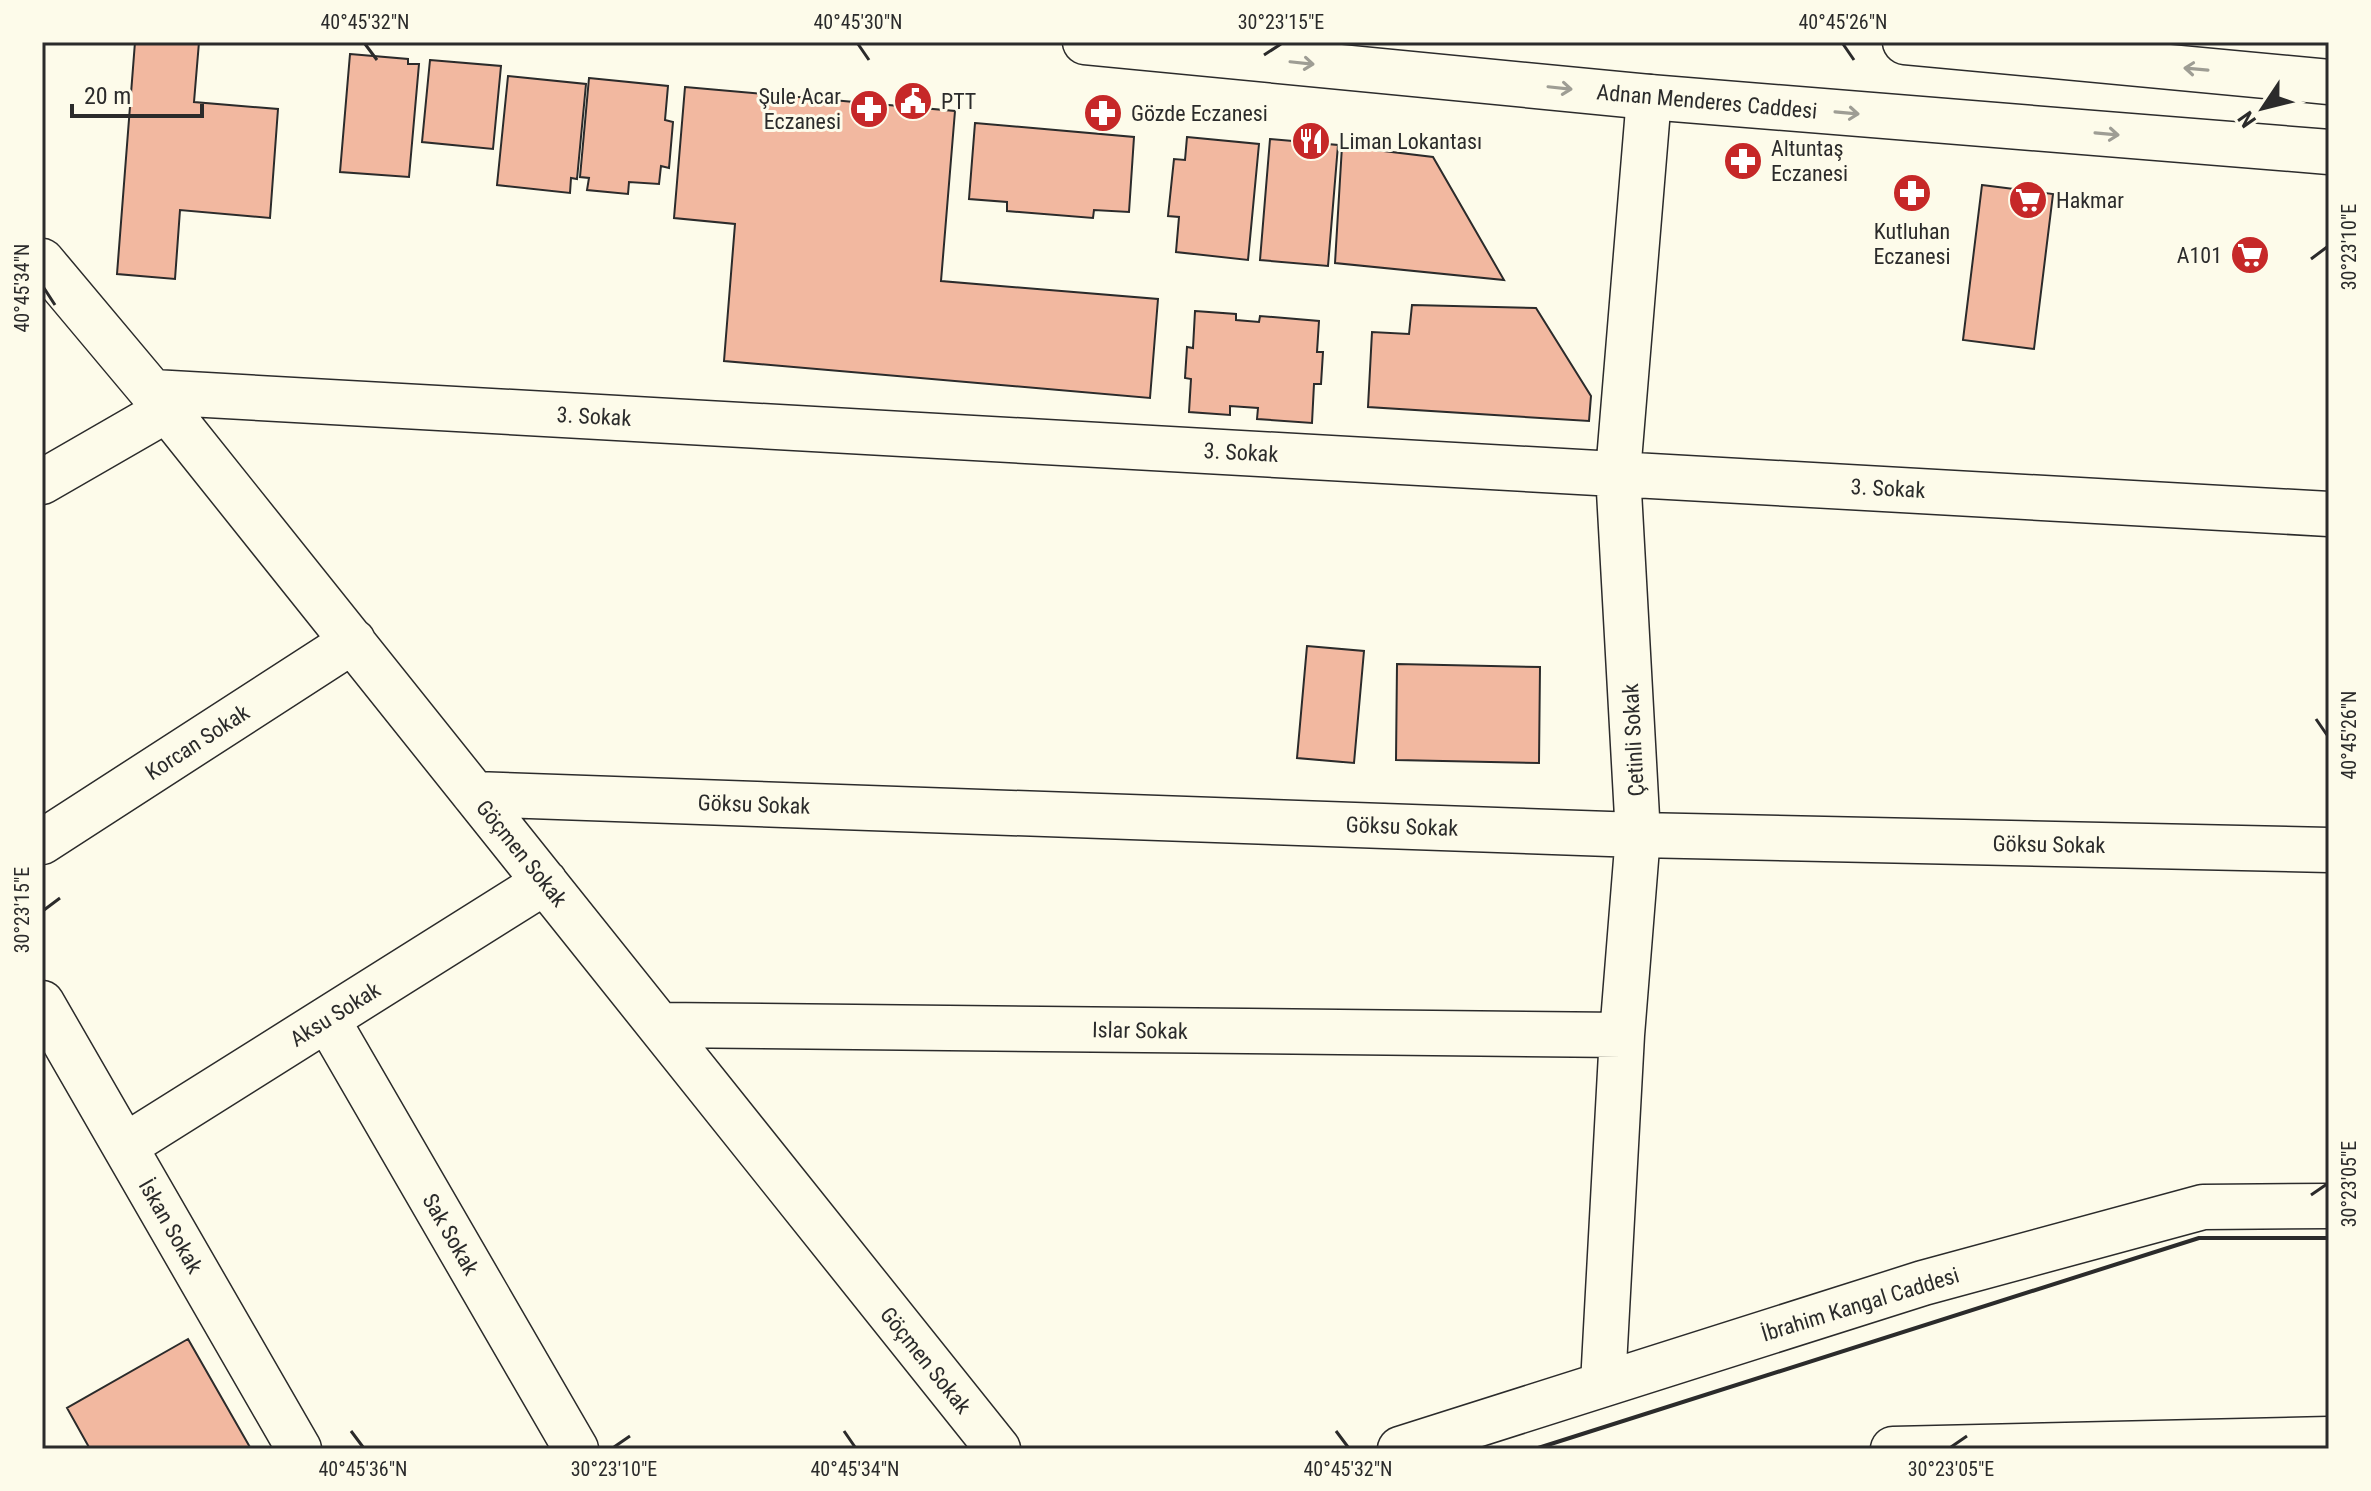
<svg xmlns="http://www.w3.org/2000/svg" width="2371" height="1491" font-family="'Roboto Condensed',sans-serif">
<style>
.building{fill:#f2b8a0;stroke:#2b2b2b;stroke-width:2}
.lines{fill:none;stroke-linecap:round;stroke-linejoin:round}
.minor-casing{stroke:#2b2b2b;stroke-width:47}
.major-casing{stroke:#2b2b2b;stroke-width:47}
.minor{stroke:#fdfbea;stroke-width:44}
.major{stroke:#fdfbea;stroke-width:44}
.wall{stroke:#2b2b2b;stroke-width:4}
.oneway{stroke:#9e9d94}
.ticks{fill:none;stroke:#2b2b2b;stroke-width:3}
.labels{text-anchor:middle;stroke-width:6;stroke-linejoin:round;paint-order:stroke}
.poi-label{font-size:22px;fill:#2b2b2b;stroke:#fdfbea;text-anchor:start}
.street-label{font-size:22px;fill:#2b2b2b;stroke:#fdfbea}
.neatline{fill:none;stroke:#2b2b2b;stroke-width:3}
.ticks-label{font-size:20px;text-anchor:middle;fill:#2b2b2b}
</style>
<rect width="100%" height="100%" fill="#fdfbea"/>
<path class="building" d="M 135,42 L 199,42 L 194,102 L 278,109 L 270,218 L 180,210 L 175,279 L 117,274 Z
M 350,54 L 408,59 L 408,64 L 419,64 L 409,177 L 340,172 Z
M 430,60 L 501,66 L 493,149 L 422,142 Z
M 508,76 L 586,84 L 577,179 L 571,178 L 570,193 L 497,185 Z
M 589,78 L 668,86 L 665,120 L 673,122 L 669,168 L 661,166 L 659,184 L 629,182 L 628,194 L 587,190 L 589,178 L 580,177 Z
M 685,87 L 955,111 L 941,281 L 1158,299 L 1150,398 L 724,361 L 735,224 L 674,218 Z
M 975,123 L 1134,137 L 1129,212 L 1094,210 L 1093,218 L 1007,211 L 1007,202 L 969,199 Z
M 1187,137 L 1259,144 L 1248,260 L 1176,252 L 1179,217 L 1168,216 L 1174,159 L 1185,160 Z
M 1270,139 L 1338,145 L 1328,266 L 1260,260 Z
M 1342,146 L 1433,157 L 1504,280 L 1335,263 Z
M 1982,185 L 2053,194 L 2034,349 L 1963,340 Z
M 1412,305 L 1536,308 L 1591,396 L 1589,421 L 1368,407 L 1372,332 L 1409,334 Z
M 1195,311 L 1236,314 L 1236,320 L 1259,322 L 1260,316 L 1319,321 L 1317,352 L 1323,352 L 1321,384 L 1314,384 L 1312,423 L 1257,419 L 1258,408 L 1230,406 L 1230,415 L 1189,412 L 1191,379 L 1185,378 L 1187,347 L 1193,348 Z
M 1307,646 L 1364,651 L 1354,763 L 1297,758 Z
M 1397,664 L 1540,667 L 1539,763 L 1396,760 Z
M 188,1339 L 251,1449 L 90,1449 L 67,1408 Z"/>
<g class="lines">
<defs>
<path id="minor" d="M 42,261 L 167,410 L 998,1449
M 153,392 L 2329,514
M 42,482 L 167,410
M 474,794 L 1638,835 L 2329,850
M 42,842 L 353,641
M 42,1003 L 299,1449
M 327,1019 L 576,1449
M 659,1025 L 1622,1035
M 125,1146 L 545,882
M 1603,1384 L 1622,1035 L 1638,835 L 1618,473 L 1649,97
M 1400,1449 L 1923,1283 L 2203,1207 L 2329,1206
M 1893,1449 L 2329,1439"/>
<path id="major" d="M 1085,42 L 1649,97 L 2329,152
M 1905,42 L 2329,82"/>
</defs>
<use href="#minor" class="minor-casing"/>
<use href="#major" class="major-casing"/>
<use href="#minor" class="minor"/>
<use href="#major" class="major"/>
<path class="wall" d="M 1535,1449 L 2199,1238 L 2329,1238"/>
</g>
<defs><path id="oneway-shaft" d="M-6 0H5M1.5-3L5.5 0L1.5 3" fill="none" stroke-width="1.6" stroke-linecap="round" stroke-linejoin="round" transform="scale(2)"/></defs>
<g class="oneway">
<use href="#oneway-shaft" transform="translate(1302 63) rotate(6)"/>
<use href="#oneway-shaft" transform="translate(2196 69) rotate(-175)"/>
<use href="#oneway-shaft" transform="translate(1560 88) rotate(6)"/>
<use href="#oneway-shaft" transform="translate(1847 113) rotate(5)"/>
<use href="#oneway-shaft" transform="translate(2107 134) rotate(5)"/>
</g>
<path class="ticks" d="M 365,44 L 377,60M 858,44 L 869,60M 1843,44 L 1854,60M 1264,55 L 1281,44M 2311,259 L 2327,247M 44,288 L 55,305M 2316,719 L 2327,735M 44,910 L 60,898M 2311,1195 L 2327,1184M 351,1431 L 363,1447M 844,1431 L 855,1447M 1336,1431 L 1348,1447M 614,1447 L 630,1436M 1951,1447 L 1967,1436"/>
<defs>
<symbol id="civic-disc" viewBox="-11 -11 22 22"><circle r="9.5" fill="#c62828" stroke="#fdfbea"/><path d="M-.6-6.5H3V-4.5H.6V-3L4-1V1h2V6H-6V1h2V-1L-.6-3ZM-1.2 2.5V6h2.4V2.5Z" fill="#fff"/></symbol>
<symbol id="pharmacy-disc" viewBox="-11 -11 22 22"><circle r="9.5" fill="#c62828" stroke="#fdfbea"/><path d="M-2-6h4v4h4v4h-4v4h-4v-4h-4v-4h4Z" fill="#fff"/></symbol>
<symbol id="restaurant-disc" viewBox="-11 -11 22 22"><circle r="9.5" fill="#c62828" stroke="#fdfbea"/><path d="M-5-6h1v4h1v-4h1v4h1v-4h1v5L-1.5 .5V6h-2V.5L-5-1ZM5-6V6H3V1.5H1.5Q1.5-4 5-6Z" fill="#fff"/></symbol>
<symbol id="supermarket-disc" viewBox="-11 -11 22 22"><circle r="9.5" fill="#c62828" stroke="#fdfbea"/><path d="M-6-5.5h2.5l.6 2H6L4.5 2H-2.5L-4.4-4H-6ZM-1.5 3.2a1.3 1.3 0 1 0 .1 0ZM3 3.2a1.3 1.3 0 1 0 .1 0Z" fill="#fff"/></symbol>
</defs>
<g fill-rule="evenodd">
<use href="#civic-disc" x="891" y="79" width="44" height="44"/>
<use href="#pharmacy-disc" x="847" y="87" width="44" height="44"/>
<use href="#pharmacy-disc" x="1081" y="91" width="44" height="44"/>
<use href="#restaurant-disc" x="1289" y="119" width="44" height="44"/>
<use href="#pharmacy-disc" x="1721" y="139" width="44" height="44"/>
<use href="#pharmacy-disc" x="1890" y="171" width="44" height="44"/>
<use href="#supermarket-disc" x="2006" y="178" width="44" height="44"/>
<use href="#supermarket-disc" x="2228" y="233" width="44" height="44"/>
</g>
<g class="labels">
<g class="poi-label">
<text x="841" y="104" text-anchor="end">Şule Acar<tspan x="841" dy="25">Eczanesi</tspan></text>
<text x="941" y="109">PTT</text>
<text x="1131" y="121">Gözde Eczanesi</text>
<text x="1339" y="149">Liman Lokantası</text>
<text x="1771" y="156">Altuntaş<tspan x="1771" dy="25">Eczanesi</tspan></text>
<text x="2056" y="208">Hakmar</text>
<text x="1912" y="239" text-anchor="middle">Kutluhan<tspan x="1912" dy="25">Eczanesi</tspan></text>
<text x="2222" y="263" text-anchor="end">A101</text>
</g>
<g class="street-label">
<text transform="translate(1707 101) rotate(5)" y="8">Adnan Menderes Caddesi</text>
<text transform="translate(594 416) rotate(3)" y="8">3. Sokak</text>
<text transform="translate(1241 452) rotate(3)" y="8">3. Sokak</text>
<text transform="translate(1888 488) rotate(3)" y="8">3. Sokak</text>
<text transform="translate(1633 740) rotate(-93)" y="8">Çetinli Sokak</text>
<text transform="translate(197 742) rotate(-33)" y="8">Korcan Sokak</text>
<text transform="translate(754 804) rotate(2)" y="8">Göksu Sokak</text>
<text transform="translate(1402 826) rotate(2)" y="8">Göksu Sokak</text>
<text transform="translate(2049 844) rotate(1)" y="8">Göksu Sokak</text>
<text transform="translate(522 853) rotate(51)" y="8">Göçmen Sokak</text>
<text transform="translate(335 1014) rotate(-32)" y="8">Aksu Sokak</text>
<text transform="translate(1140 1030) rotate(1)" y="8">Islar Sokak</text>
<text transform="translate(171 1226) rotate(60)" y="8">İskan Sokak</text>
<text transform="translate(451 1234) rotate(60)" y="8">Sak Sokak</text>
<text transform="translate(1860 1304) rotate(-17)" y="8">İbrahim Kangal Caddesi</text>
<text transform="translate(926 1360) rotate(51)" y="8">Göçmen Sokak</text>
</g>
</g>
<rect width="2371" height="1491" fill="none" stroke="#fdfbea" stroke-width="88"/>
<g transform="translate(2263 108) rotate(235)" stroke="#fdfbea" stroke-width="6" paint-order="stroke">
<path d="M0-6L14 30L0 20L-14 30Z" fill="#2b2b2b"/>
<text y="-12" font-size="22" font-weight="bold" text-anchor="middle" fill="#2b2b2b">N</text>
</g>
<path d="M72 104v12h130v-12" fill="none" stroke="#2b2b2b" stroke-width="4"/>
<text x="84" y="104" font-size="24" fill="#2b2b2b" stroke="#fdfbea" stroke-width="6" paint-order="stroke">20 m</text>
<rect x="44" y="44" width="2283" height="1403" class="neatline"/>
<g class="ticks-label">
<text x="365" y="29">40°45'32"N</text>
<text x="858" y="29">40°45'30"N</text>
<text x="1281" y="29">30°23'15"E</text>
<text x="1843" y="29">40°45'26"N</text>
<text transform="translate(2349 247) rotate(-90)" y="7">30°23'10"E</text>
<text transform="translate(22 288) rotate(-90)" y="7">40°45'34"N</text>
<text transform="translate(2349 735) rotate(-90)" y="7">40°45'26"N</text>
<text transform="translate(22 910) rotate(-90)" y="7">30°23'15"E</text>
<text transform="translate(2349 1184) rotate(-90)" y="7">30°23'05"E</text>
<text x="363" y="1476">40°45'36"N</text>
<text x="614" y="1476">30°23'10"E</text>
<text x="855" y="1476">40°45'34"N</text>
<text x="1348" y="1476">40°45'32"N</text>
<text x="1951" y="1476">30°23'05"E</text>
</g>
</svg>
